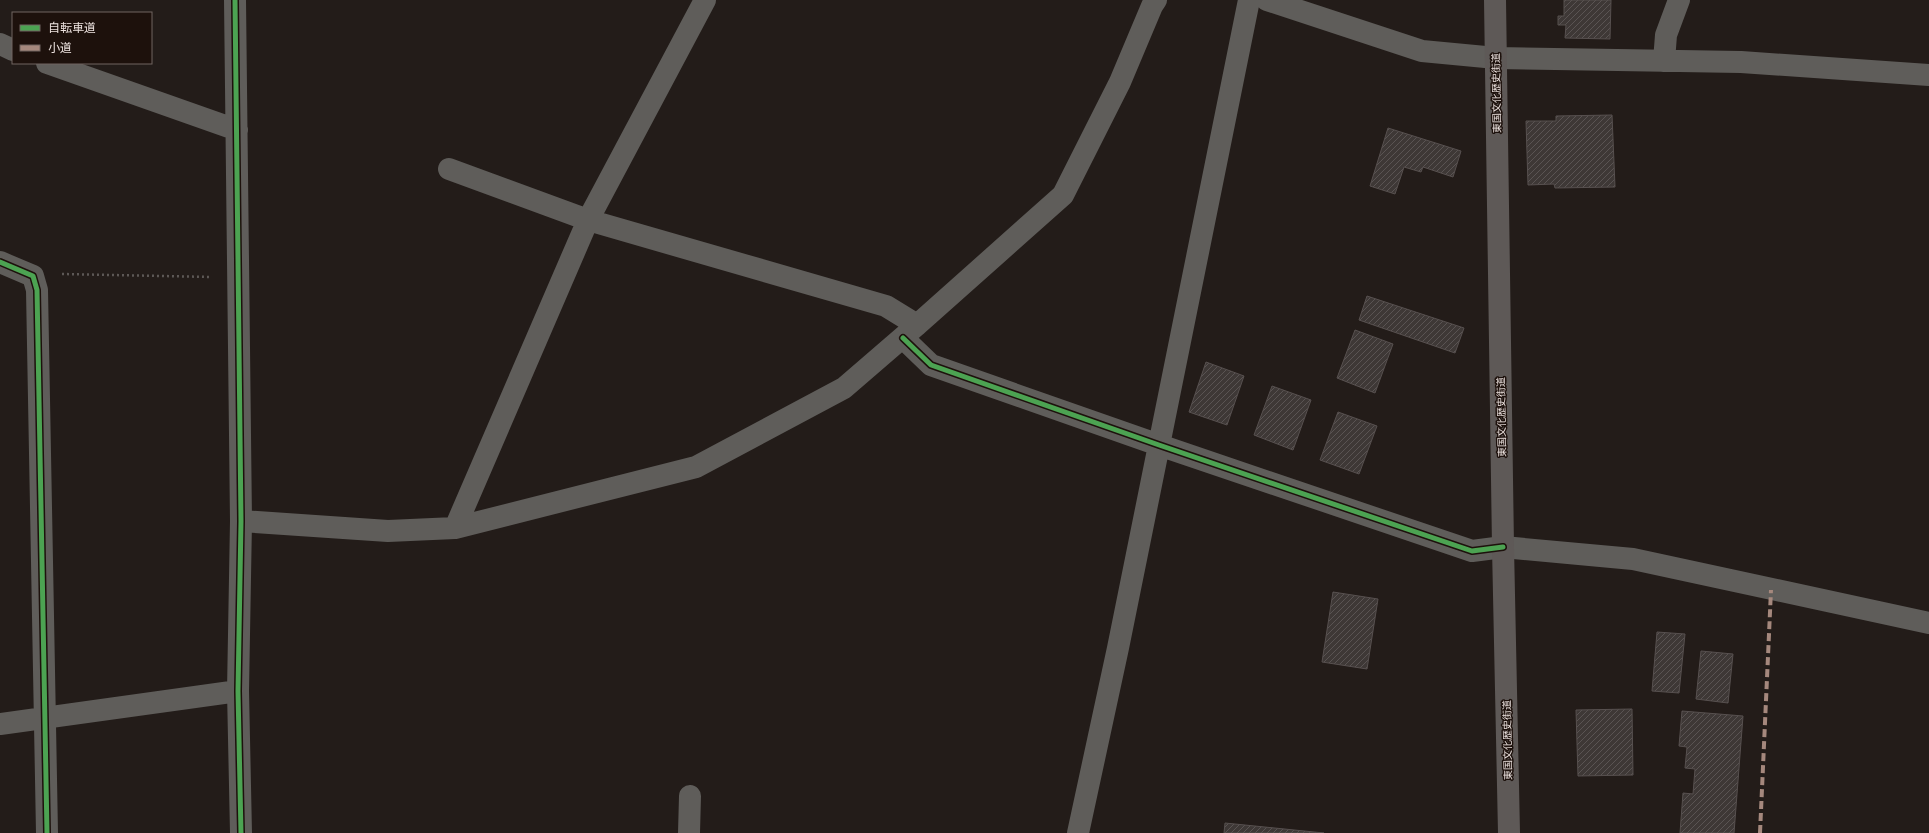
<svg xmlns="http://www.w3.org/2000/svg" width="1929" height="833" font-family="'DejaVu Sans','Noto Sans JP',sans-serif">
<style>
.building{fill:url(#building-hatch);stroke:#57504f}
.lines{fill:none;stroke-linecap:round;stroke-linejoin:round}
.path{stroke:#5d5856;stroke-width:2.5;stroke-dasharray:2 3;stroke-linecap:butt}
.minor{stroke:#5f5d5a;stroke-width:22}
.highway{stroke:#5e5957;stroke-width:22}
.quiet{stroke:#a5887d;stroke-width:4;stroke-dasharray:8 4;stroke-linecap:butt}
.cycleway-casing{stroke:#1d110c;stroke-width:8}
.cycleway{stroke:#4ca352;stroke-width:5}
.labels{text-anchor:middle;stroke-width:3;stroke-linejoin:round;paint-order:stroke}
.street-label{font-size:10px;fill:#ece2df;stroke:#1d110c}
</style>
<defs>
<pattern id="building-hatch" width="6" height="6" patternUnits="userSpaceOnUse"><rect width="6" height="6" fill="#3e3836"/><path d="M-1 1l2-2M0 6l6-6M5 7l2-2" fill="none" stroke="#5a5453"/></pattern>
</defs>
<rect width="100%" height="100%" fill="#231c19"/>
<path class="building" d="M 1564,0 L 1611,0 L 1610,39 L 1565,38 L 1566,25 L 1558,25 L 1558,16 L 1564,16 Z
M 1612,115 L 1615,187 L 1555,188 L 1554,184 L 1528,185 L 1526,121 L 1556,121 L 1556,116 Z
M 1388,128 L 1461,151 L 1453,177 L 1423,167 L 1421,172 L 1404,167 L 1395,194 L 1370,186 Z
M 1367,296 L 1464,328 L 1455,353 L 1359,320 Z
M 1355,330 L 1393,344 L 1375,393 L 1337,378 Z
M 1206,362 L 1244,376 L 1227,425 L 1189,412 Z
M 1272,386 L 1311,400 L 1293,450 L 1254,435 Z
M 1338,412 L 1377,426 L 1359,474 L 1320,460 Z
M 1333,592 L 1378,599 L 1367,669 L 1322,662 Z
M 1657,632 L 1685,634 L 1679,693 L 1652,691 Z
M 1701,651 L 1733,654 L 1728,703 L 1696,699 Z
M 1632,709 L 1633,775 L 1578,776 L 1576,710 Z
M 1682,711 L 1743,716 L 1734,833 L 1680,833 L 1683,793 L 1693,794 L 1695,769 L 1685,768 L 1687,747 L 1679,746 Z
M 1225,823 L 1324,833 L 1224,833 Z"/>
<g class="lines">
<path class="path" d="M 62,274 L 211,277"/>
<path class="minor" d="M 235,0 L 241,521 L 238,691 L 241,833
M 1267,0 L 1422,51 L 1496,58 L 1741,62 L 1929,75
M 0,44 L 13,50
M 1664,61 L 1666,35 L 1679,0
M 47,63 L 237,130
M 449,169 L 588,220 L 886,306 L 917,325
M 0,262 L 33,276 L 37,290 L 47,833
M 903,338 L 931,365 L 1159,445 L 1472,551 L 1503,547 L 1633,559 L 1929,623
M 241,521 L 388,531 L 455,528 L 696,467 L 844,388 L 917,325 L 1063,195 L 1120,82 L 1152,6 L 1156,0
M 455,528 L 588,220 L 705,0
M 0,724 L 238,691
M 689,833 L 690,796
M 1078,833 L 1118,648 L 1249,0"/>
<path class="highway" d="M 1495,0 L 1503,547 L 1509,833"/>
<path class="quiet" d="M 1760,833 L 1771,590"/>
<defs>
<path id="cycleway" d="M 235,0 L 241,521 L 238,691 L 241,833
M 0,262 L 33,276 L 37,290 L 47,833
M 903,338 L 931,365 L 1159,445 L 1472,551 L 1503,547"/>
</defs>
<use href="#cycleway" class="cycleway-casing"/>
<use href="#cycleway" class="cycleway"/>
</g>
<g class="labels">
<g class="street-label">
<text transform="translate(1496 93) rotate(-91)" y="4">東国文化歴史街道</text>
<text transform="translate(1501 417) rotate(-91)" y="4">東国文化歴史街道</text>
<text transform="translate(1507 740) rotate(-91)" y="4">東国文化歴史街道</text>
</g>
</g>
<rect x="12" y="12" width="140" height="52" fill="#1d110c" stroke="#706560"/>
<rect x="20" y="25" width="20" height="6" fill="#4ca352" stroke="#706560"/>
<text x="48" y="32" font-size="12" fill="#ece2df">自転車道</text>
<rect x="20" y="45" width="20" height="6" fill="#a5887d" stroke="#706560"/>
<text x="48" y="52" font-size="12" fill="#ece2df">小道</text>
</svg>
